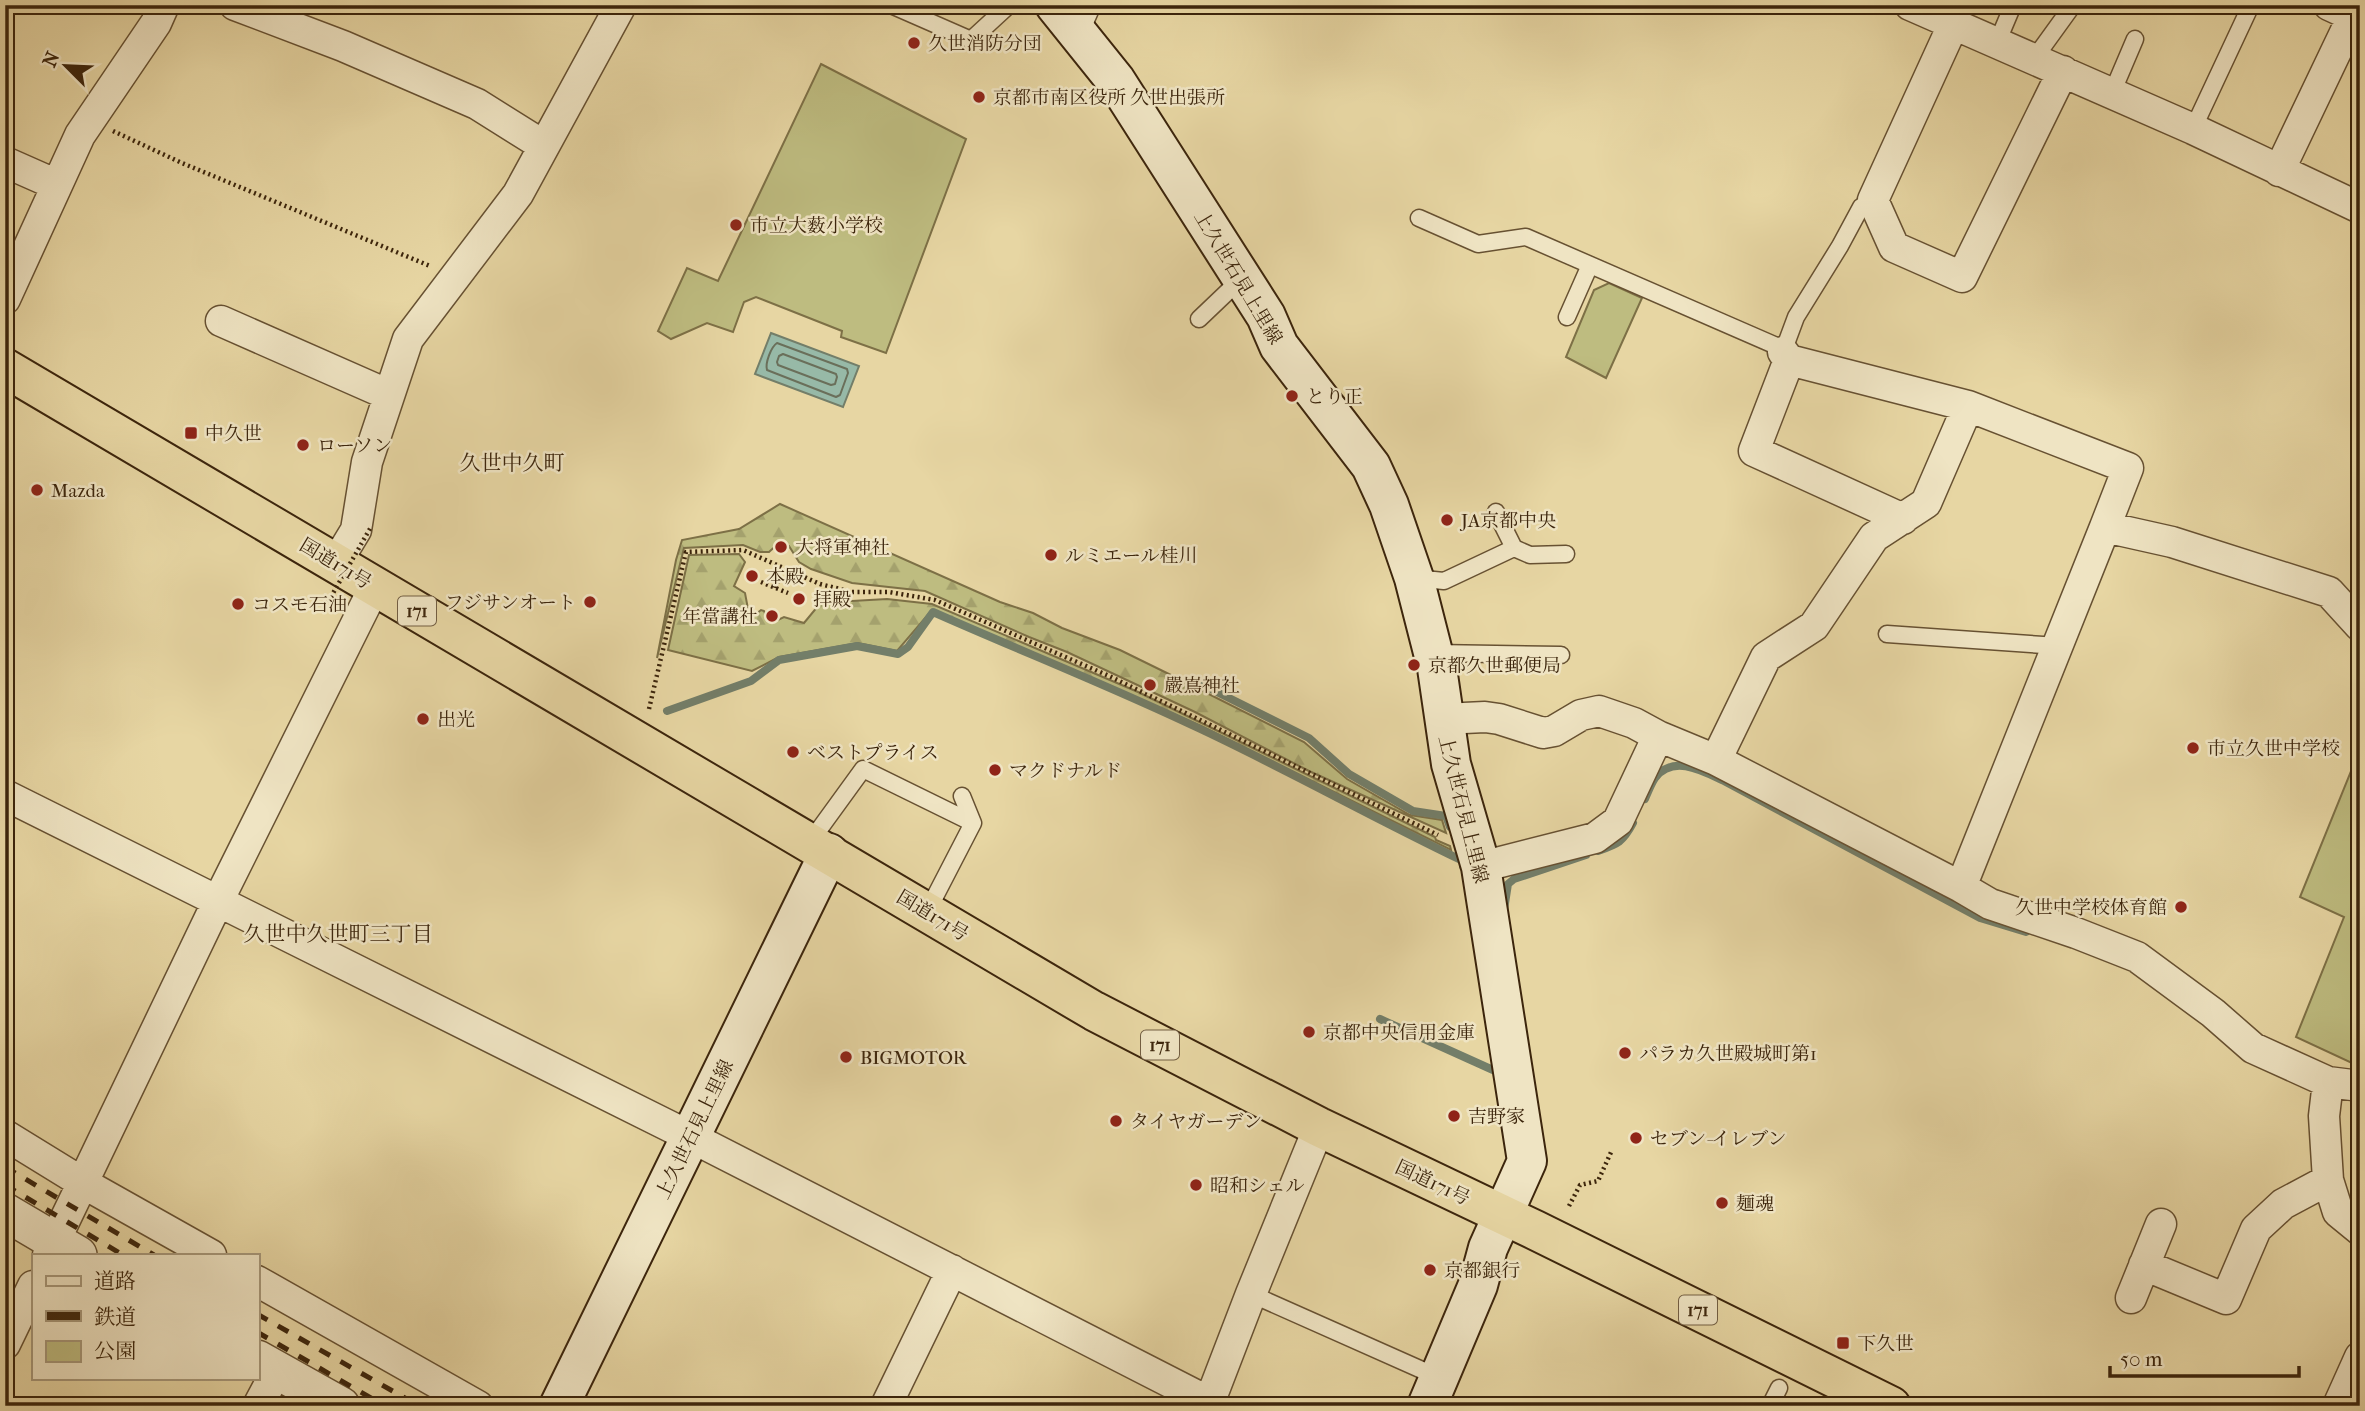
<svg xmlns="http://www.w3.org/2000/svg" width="2365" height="1411" font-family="'IM FELL French Canon','Noto Serif JP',serif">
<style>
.forest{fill:url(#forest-firs);stroke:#7d7046;stroke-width:2}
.park{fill:#bebc80;stroke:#7d7046;stroke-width:2}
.water{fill:#97b9a7;stroke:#737e69;stroke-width:2}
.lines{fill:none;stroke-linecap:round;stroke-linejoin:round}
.shore{stroke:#6a6f5a;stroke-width:2}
.stream{stroke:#737e69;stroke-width:8}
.service-casing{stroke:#675132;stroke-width:19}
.minor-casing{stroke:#675132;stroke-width:33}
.tertiary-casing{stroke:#675132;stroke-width:40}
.secondary-casing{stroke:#3c250c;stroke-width:42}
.trunk-casing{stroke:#3c250c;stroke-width:42}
.path{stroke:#3c250c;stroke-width:4.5;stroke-dasharray:2 3.5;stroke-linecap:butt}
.service{stroke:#efe4c3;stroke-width:16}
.minor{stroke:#efe4c3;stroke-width:30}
.tertiary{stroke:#efe4c3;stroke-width:37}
.secondary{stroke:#efe4c3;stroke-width:38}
.trunk{stroke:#e7d6a3;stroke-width:38}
.rail{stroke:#3c250c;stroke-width:5;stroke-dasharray:12 12;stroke-linecap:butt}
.path-bridge{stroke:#3c250c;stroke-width:4.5;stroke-dasharray:2 3.5;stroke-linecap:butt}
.poi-dot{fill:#8f2418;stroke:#efe4c3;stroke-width:2.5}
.labels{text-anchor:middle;stroke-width:5;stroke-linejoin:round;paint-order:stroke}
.shield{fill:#efe4c3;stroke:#725e43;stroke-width:2}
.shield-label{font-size:18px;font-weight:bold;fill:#3c250c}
.poi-label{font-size:19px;fill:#3c250c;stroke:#efe4c3;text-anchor:start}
.street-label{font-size:19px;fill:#3c250c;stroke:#efe4c3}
.neighbourhood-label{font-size:21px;fill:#3c250c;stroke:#efe4c3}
</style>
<defs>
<pattern id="forest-firs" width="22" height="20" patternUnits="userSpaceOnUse" patternTransform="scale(1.75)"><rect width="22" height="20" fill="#bebc80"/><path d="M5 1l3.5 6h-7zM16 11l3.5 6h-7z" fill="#a4a16d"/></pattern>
</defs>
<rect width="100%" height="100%" fill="#e7d6a3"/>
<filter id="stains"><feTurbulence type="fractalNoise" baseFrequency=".00286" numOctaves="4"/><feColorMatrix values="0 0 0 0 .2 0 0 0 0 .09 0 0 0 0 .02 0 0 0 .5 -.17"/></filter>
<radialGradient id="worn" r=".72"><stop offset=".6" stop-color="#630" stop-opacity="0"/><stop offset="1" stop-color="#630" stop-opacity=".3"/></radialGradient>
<path class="forest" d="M 780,504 L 1000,602 L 1033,613 L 1062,628 L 1120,650 L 1175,677 L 1304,742 L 1347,779 L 1410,815 L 1442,820 L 1446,833 L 1309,771 L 1195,712 L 1067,652 L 1029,637 L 925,591 L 852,583 L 811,569 L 799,562 L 789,546 L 780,542 L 769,552 L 760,552 L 743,545 L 684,548 L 657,658 L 676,560 L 682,540 L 739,529 Z
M 739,554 L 745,562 L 734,586 L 745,593 L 748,609 L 756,614 L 761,610 L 764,611 L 767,619 L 774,622 L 784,617 L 804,623 L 827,595 L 852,601 L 887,599 L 932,604 L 1138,692 L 1435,837 L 1436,840 L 1450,846 L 1451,850 L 1201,726 L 932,610 L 897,651 L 858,643 L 779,657 L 752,671 L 668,650 L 689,555 Z"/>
<path class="park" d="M 821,64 L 966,139 L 886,353 L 841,337 L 842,331 L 756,297 L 744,302 L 733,332 L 707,323 L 671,339 L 658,331 L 687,268 L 718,281 Z
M 1609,283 L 1642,298 L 1606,378 L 1566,357 L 1594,290 Z
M 2360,749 L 2360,1063 L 2354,1064 L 2296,1037 L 2344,917 L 2300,897 Z"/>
<path class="water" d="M 771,333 L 859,366 L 843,407 L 755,374 Z"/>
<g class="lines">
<path class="shore" d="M 777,343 L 847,369 L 848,373 L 840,395 L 836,397 L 767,370 C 765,363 771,347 777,343 Z
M 783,354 L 836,374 L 837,377 L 835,384 L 831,385 L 778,365 L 777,362 L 779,356 Z"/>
<path class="stream" d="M 1191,679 L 1309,738 L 1349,774 L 1413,811 L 1446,816 L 1450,827
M 667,711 L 751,681 L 779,660 L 857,646 L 898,654 L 908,647 L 933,612 C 1021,651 1110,686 1196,727 C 1286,769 1373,818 1463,861 L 1463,866
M 1645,799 C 1648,792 1651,784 1655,778 C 1673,754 1703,771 1724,781 L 1980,918 L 2026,932
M 1598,851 C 1618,844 1623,842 1633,823
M 1504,910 L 1508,884 L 1514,879 L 1586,855
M 1380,1019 L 1493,1070 L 1498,1069 L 1497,1065"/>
<defs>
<path id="service" d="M 891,5 L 971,40 L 1009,5
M 1997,43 L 2013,5
M 2034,59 L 2073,5
M 2112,93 L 2135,39
M 2193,129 L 2251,5
M 1419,218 L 1478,244 L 1526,237 L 1781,348 L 1783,352 L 1796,317 L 1840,246 L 1861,207 L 1873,200
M 1567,317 L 1590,265
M 1199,319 L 1242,278
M 1514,548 L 1530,555 L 1566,554
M 1414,578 L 1444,581 L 1514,548 L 1496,512
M 1887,634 L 2058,646
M 1434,653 L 1561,655
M 810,842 L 863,769 L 973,823
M 927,912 L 973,823 L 962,796
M 1251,1294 L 1440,1378
M 1770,1406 L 1779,1388"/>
<path id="minor" d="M 235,5 L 343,46 L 477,104 L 544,146
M 1910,5 L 2193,129 L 2360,208
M 1953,25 L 1873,200 L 1894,247 L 1962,277 L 2063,71
M 1075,28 L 1085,5
M 5,162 L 57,185
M 2279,171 L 2353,16 L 2329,5
M 5,299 L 80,135 L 156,23 L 164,5
M 221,321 L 389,395
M 1783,352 L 1789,360 L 1754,451 L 1903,519
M 1789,360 L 1968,406 L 2128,468 L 2105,527
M 336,563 L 356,530 L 367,462 L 408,339 L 518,194 L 621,5
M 1443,719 L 1485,717 L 1499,719 L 1543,733 L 1554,731 L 1581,715 L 1599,711 L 1634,723 L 1658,736
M 1716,760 L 1766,657 L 1814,626 L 1874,537 L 1926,503 L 1968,406
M 5,795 L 675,1129 L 1209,1402
M 1481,867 L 1595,838 L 1618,821 L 1658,736 L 1716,760 L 1961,887 L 2105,527 L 2172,542 L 2329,592 L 2360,626
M 1961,887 L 1990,904 L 2076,933 L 2137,957 L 2213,1013 L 2253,1048 L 2328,1082 L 2360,1086
M 2328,1082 L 2324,1116 L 2328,1180 L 2338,1212 L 2360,1230
M 5,1135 L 83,1183 L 211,1255
M 48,1255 L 218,901 L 375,586
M 2144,1265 L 2226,1299 L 2256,1229 L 2283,1204 L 2328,1180
M 257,1281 L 478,1406
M 2131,1298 L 2161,1224
M 5,1344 L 33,1286
M 258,1406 L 277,1370
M 886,1406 L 952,1270
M 1208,1406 L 1251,1294 L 1319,1127
M 2338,1406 L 2360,1357"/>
<path id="tertiary" d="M 5,1212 L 78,1255
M 257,1359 L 341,1406"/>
<path id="secondary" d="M 1055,5 L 1116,81 L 1266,316 L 1279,346 L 1371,466 L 1389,505 L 1414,578 L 1437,668 L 1451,764 L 1481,867 L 1527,1161 L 1488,1248 L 1478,1285 L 1427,1406
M 559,1406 L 829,853"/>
<path id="trunk" d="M 5,368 L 1094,1011 L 1319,1127 L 1535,1230 L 1891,1406"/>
</defs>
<use href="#service" class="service-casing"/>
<use href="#minor" class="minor-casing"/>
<use href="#tertiary" class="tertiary-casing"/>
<use href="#secondary" class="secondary-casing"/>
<use href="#trunk" class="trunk-casing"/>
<path class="path" d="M 113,131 L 182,163 L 430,266
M 761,582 L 788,593
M 775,588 L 783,568
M 649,709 L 686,552 L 743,550 L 820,584 L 852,592 L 889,592 L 935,600 L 1109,676 L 1438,835
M 1569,1206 L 1580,1185 L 1598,1181 L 1612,1150"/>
<use href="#service" class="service"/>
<use href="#minor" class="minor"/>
<use href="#tertiary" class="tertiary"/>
<use href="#secondary" class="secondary"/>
<use href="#trunk" class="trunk"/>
<path class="rail" d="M 5,1167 L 154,1255
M 5,1185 L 123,1255
M 257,1314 L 419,1406
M 257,1332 L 385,1406"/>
<path class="path-bridge" d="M 328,602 L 371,527"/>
</g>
<g class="poi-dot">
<circle cx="914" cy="43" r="7"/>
<circle cx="979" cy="97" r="7"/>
<circle cx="736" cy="225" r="7"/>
<circle cx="1292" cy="396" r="7"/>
<rect x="184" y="426" width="14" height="14" rx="3.5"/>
<circle cx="303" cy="445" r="7"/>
<circle cx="37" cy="490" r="7"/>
<circle cx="1447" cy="520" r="7"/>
<circle cx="781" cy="547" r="7"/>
<circle cx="1051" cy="555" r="7"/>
<circle cx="752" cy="576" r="7"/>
<circle cx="799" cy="599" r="7"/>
<circle cx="590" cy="602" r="7"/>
<circle cx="238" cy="604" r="7"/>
<circle cx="772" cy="616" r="7"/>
<circle cx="1414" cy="665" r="7"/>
<circle cx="1150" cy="685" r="7"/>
<circle cx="423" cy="719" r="7"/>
<circle cx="2193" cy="748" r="7"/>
<circle cx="793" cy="752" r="7"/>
<circle cx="995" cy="770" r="7"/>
<circle cx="2181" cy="907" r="7"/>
<circle cx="1309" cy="1032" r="7"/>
<circle cx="1625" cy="1053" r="7"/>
<circle cx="846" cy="1057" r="7"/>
<circle cx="1454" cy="1116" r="7"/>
<circle cx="1116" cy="1121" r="7"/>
<circle cx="1636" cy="1138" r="7"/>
<circle cx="1196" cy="1185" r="7"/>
<circle cx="1722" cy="1203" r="7"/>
<circle cx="1430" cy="1270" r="7"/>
<rect x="1836" y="1336" width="14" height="14" rx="3.5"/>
</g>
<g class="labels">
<g class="shield">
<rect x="398" y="596.5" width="38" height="29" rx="5"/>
<rect x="1141" y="1030.5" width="38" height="29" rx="5"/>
<rect x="1679" y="1295.5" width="38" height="29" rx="5"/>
</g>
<g class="shield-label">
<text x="417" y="617">171</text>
<text x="1160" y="1051">171</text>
<text x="1698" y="1316">171</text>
</g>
<g class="poi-label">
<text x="928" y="50">久世消防分団</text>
<text x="993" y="104">京都市南区役所 久世出張所</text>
<text x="750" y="232">市立大薮小学校</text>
<text x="1306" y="403">とり正</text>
<text x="205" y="440">中久世</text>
<text x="317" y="452">ローソン</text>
<text x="51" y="497">Mazda</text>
<text x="1461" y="527">JA京都中央</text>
<text x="795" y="554">大将軍神社</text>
<text x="1065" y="562">ルミエール桂川</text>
<text x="766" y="583">本殿</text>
<text x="813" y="606">拝殿</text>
<text x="576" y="609" text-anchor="end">フジサンオート</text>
<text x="252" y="611">コスモ石油</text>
<text x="758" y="623" text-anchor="end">年當講社</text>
<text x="1428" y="672">京都久世郵便局</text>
<text x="1164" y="692">嚴嶌神社</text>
<text x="437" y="726">出光</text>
<text x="2207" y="755">市立久世中学校</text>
<text x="807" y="759">ベストプライス</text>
<text x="1009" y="777">マクドナルド</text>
<text x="2167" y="914" text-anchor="end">久世中学校体育館</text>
<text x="1323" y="1039">京都中央信用金庫</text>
<text x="1639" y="1060">パラカ久世殿城町第1</text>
<text x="860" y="1064">BIGMOTOR</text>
<text x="1468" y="1123">吉野家</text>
<text x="1130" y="1128">タイヤガーデン</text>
<text x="1650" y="1145">セブン-イレブン</text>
<text x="1210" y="1192">昭和シェル</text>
<text x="1736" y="1210">麺魂</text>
<text x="1444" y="1277">京都銀行</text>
<text x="1857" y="1350">下久世</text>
</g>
<g class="street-label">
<text transform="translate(1239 277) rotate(59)" y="7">上久世石見上里線</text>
<text transform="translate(336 563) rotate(31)" y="7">国道171号</text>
<text transform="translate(1464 809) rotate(76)" y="7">上久世石見上里線</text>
<text transform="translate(933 915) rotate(31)" y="7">国道171号</text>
<text transform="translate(694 1129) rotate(-64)" y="7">上久世石見上里線</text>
<text transform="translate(1433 1182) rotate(25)" y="7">国道171号</text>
</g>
<g class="neighbourhood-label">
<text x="512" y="470">久世中久町</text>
<text x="338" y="941">久世中久世町三丁目</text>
</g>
</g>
<rect width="2365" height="1411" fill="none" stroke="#e7d6a3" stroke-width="28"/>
<rect x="7" y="7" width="2351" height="1397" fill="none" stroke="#3c250c" stroke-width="3.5"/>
<rect x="14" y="14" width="2337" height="1383" fill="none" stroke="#3c250c" stroke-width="2"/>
<rect x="32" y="1254" width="228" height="126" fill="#efe4c3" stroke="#a7987a" stroke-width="2"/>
<rect x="46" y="1276" width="35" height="10" fill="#efe4c3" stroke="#a7987a" stroke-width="2"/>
<text x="94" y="1288" font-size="21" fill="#3c250c">道路</text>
<rect x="46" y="1311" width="35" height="10" fill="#3c250c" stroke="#a7987a" stroke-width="2"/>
<text x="94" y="1324" font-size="21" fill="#3c250c">鉄道</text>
<rect x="46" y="1341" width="35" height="21" fill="#bebc80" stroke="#a7987a" stroke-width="2"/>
<text x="94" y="1358" font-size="21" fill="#3c250c">公園</text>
<g transform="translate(66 66) rotate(294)" stroke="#efe4c3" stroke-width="5" paint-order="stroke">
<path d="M0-5L12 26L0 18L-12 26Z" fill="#3c250c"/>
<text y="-10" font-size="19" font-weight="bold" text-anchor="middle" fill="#3c250c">N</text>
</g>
<path d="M2110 1366v10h189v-10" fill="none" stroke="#3c250c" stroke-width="3.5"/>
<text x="2120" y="1366" font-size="21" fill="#3c250c" stroke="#efe4c3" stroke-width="5" paint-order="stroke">50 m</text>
<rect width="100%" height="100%" filter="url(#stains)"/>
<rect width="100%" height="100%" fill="url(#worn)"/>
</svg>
